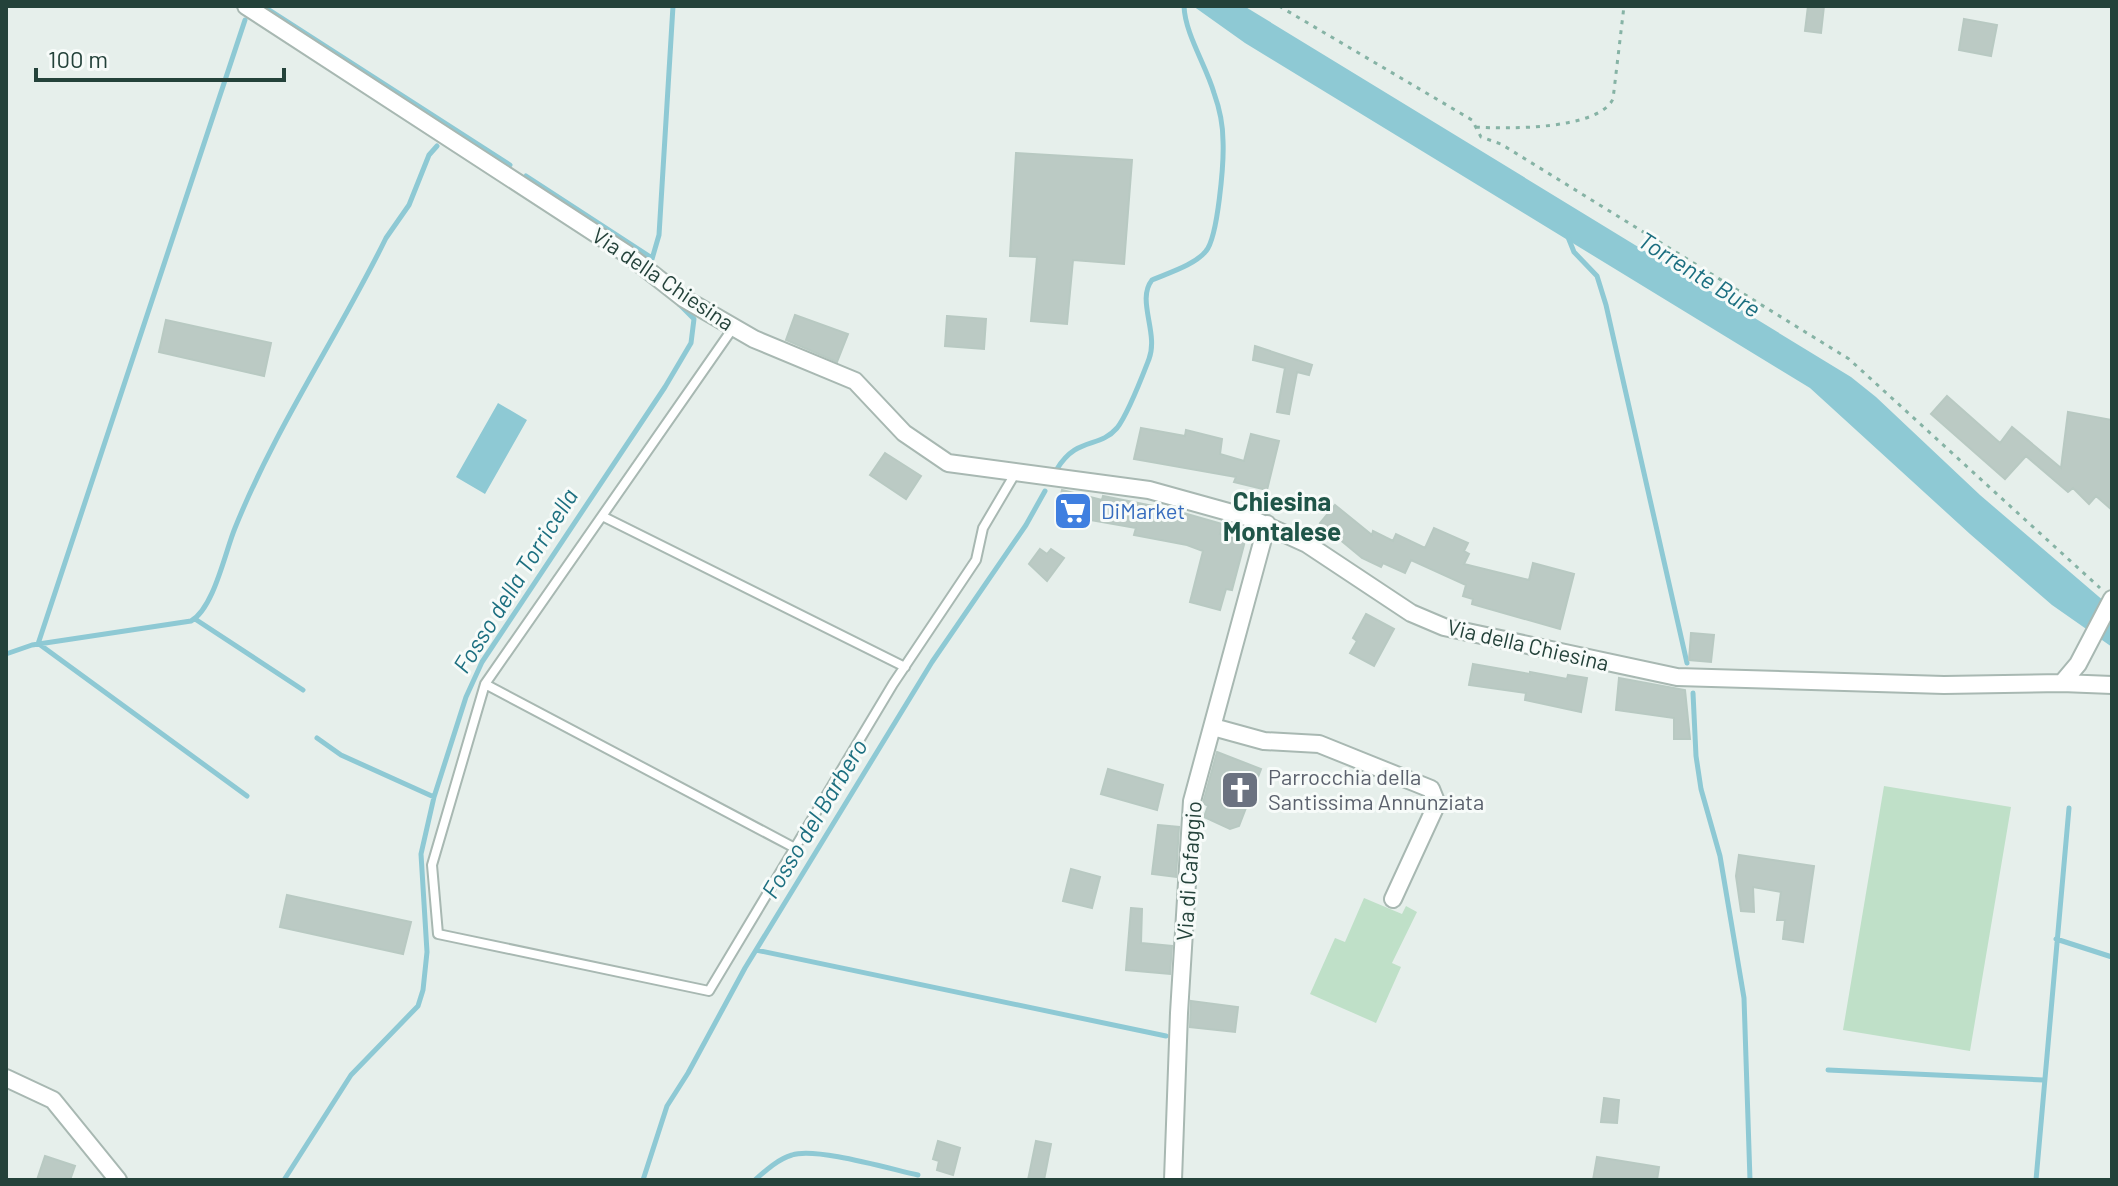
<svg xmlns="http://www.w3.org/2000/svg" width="2118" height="1186" font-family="Barlow,sans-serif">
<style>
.green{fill:#bfe0c8}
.water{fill:#8ec9d4}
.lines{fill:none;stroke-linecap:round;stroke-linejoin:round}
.stream{stroke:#8ec9d4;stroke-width:5}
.building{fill:#bbcac4;stroke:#b8c9c2;stroke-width:2}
.lane-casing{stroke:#a8b8b2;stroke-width:12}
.street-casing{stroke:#a8b8b2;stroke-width:20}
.path{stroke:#86b3a5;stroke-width:3;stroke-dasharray:4 6;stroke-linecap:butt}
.lane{stroke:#fff;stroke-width:8}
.street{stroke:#fff;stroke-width:16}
.labels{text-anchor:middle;stroke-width:6;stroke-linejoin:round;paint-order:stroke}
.street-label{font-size:22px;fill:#24423a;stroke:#f7fbf9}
.shop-label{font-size:22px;fill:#366cbe;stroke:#f7fbf9;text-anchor:start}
.worship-label{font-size:22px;fill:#5b616d;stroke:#f7fbf9;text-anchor:start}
.water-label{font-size:24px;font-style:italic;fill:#1c6f80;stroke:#f7fbf9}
.quarter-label{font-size:26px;font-weight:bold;fill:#1f5548;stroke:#f7fbf9}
</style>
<rect width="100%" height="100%" fill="#e6efeb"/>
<path class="green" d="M 1884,786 L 2011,807 L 1970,1051 L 1843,1030 Z
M 1364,898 L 1402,914 L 1406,906 L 1417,912 L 1392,963 L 1401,967 L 1376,1023 L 1310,994 L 1335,938 L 1345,942 Z"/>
<path class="water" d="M 1193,6 L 1244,6 L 1851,377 L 1876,397 L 1980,495 L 2112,608 L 2112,647 L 2052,605 L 1970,534 L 1810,388 L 1245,43 Z
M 498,403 L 527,420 L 485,494 L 456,477 Z"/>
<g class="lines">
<path class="stream" d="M 263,6 L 510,165
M 526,176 L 652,258
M 1568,237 L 1574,252 L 1597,276 L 1606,305 L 1687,663
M 652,259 L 659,235 L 673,6
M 1057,469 C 1077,436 1099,449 1117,428 C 1128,414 1142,377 1149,359 C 1159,333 1136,300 1152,280 C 1168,273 1195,265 1206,251 C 1218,237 1224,162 1223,141 C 1223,126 1219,107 1214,93 C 1206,65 1185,34 1184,6
M 195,619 L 303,690
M 38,644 L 245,20
M 39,644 L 247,796
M 6,654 L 32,645 L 191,621 C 214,608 225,552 235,528 C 276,426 338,336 386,238 L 409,205 L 429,155 L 437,146
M 1693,693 L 1696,756 L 1701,789 L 1720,856 L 1744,998 L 1750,1180
M 317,738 L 341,755 L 434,797
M 2056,939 L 2112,957
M 756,950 L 1166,1036
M 1828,1070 L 2043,1080
M 284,1180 L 351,1075 L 418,1006 L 423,990 L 427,952 L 421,854 L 434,797 L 466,697 L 482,662 L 665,387 L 691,343 L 694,319 L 679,304
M 643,1180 L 667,1106 L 688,1073 L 745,968 L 932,662 L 1026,525 L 1045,491
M 755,1180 C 765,1171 778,1159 792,1155 C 816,1147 890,1169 918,1175
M 2036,1180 L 2069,808"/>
</g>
<path class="building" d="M 1808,6 L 1824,6 L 1821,33 L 1805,31 Z
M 1964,19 L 1997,25 L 1991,56 L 1959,50 Z
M 1016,153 L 1132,160 L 1124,264 L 1073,260 L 1067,324 L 1031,321 L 1037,257 L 1010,256 Z
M 795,315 L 848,334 L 837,362 L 786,340 Z
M 947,316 L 986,319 L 984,349 L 945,346 Z
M 166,320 L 271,343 L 264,376 L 159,352 Z
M 1255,346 L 1312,365 L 1309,375 L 1297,372 L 1289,414 L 1277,412 L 1285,368 L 1253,360 Z
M 1947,396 L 2000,443 L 2012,427 L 2061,468 L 2068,412 L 2112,420 L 2112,510 L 2096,496 L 2089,504 L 2073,488 L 2068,492 L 2026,456 L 2005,479 L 1931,414 Z
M 1141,428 L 1185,436 L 1186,430 L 1222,439 L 1220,454 L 1244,461 L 1251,434 L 1279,441 L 1267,490 L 1234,482 L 1236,477 L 1134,459 Z
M 885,453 L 921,476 L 906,499 L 870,475 Z
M 1062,490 L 1102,500 L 1103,496 L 1173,510 L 1222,524 L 1220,534 L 1245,541 L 1232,590 L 1226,589 L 1220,610 L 1190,602 L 1203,551 L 1187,545 L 1134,535 L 1136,528 L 1056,514 Z
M 1335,505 L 1372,535 L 1373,531 L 1393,541 L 1396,534 L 1425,548 L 1434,528 L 1468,543 L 1464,551 L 1469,554 L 1464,564 L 1529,580 L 1533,563 L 1574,574 L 1560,629 L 1472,604 L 1473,599 L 1463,596 L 1466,585 L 1411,560 L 1405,573 L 1383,563 L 1381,567 L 1362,558 L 1320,523 Z
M 1040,549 L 1047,554 L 1051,549 L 1064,558 L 1047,581 L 1029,564 Z
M 1366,614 L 1394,629 L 1374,666 L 1350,653 L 1357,641 L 1353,638 Z
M 1691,633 L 1714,635 L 1711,662 L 1689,660 Z
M 1473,664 L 1530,674 L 1530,672 L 1567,679 L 1568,675 L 1587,678 L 1581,712 L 1525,700 L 1526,693 L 1469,685 Z
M 1619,678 L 1685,690 L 1690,739 L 1674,739 L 1674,718 L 1616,710 Z
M 1217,752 L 1261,769 L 1239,826 L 1230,829 L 1204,817 L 1208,806 L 1203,803 Z
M 1108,769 L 1163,785 L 1157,810 L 1101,794 Z
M 1158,825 L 1179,827 L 1176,877 L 1152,874 Z
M 1739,855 L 1814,866 L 1803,942 L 1783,939 L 1785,920 L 1777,920 L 1781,892 L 1753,887 L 1754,912 L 1741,911 L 1736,876 Z
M 1071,869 L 1100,877 L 1092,908 L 1063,901 Z
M 287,895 L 411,922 L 403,954 L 280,927 Z
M 1131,908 L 1142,909 L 1141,943 L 1172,946 L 1170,974 L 1126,970 Z
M 1191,1001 L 1238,1007 L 1235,1032 L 1190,1027 Z
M 1604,1098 L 1619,1100 L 1617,1123 L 1601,1122 Z
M 938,1141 L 960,1148 L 953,1175 L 937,1170 L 939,1161 L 933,1159 Z
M 1036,1141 L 1051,1144 L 1044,1180 L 1028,1180 Z
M 45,1156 L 75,1166 L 70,1180 L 37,1180 Z
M 1597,1157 L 1659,1167 L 1657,1180 L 1593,1180 Z"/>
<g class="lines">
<defs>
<path id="lane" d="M 733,328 L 485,684 L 432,865 L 438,934 L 709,991 L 893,684 L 976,560 L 983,528 L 1016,472
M 602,516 L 905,667
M 485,684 L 793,847"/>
<path id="street" d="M 246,6 L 627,254 L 683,298 L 754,339 L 855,381 L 904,433 L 948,463 L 1149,490 L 1250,518 L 1307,544 L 1411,613 L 1444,627 L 1677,677 L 1944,685 L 2062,683 L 2078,664 L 2112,599
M 2062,683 L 2112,685
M 1213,727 L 1264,741 L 1319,744 L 1431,789 L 1435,799 L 1434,810 L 1393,899
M 6,1078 L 53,1100 L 118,1180
M 1173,1180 L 1179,1013 L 1192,801 L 1267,524"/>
</defs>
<use href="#lane" class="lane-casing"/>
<use href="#street" class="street-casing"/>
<path class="path" d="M 1279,6 L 1472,120 L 1481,137 L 1501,144 L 1849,359 L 2100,588
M 1476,127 C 1507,129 1598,130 1613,99 L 1624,6"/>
<use href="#lane" class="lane"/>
<use href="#street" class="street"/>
</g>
<defs>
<symbol id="supermarket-square" viewBox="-11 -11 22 22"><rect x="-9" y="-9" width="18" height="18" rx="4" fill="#3f7fe0" stroke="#f7fbf9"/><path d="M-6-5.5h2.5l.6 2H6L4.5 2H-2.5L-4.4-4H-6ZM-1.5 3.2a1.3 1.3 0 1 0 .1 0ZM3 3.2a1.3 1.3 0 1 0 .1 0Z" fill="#fff"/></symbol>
<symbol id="church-square" viewBox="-11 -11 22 22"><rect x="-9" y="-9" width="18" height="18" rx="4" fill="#6b7280" stroke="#f7fbf9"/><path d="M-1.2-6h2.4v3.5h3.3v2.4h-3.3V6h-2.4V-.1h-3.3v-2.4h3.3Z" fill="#fff"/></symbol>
</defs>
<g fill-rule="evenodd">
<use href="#supermarket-square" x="1051" y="489" width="44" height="44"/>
<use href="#church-square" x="1218" y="768" width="44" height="44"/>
</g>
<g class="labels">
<g class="street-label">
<text transform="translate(663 279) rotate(34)" y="8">Via della Chiesina</text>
<text transform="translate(1528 645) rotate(13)" y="8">Via della Chiesina</text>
<text transform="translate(1189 871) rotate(-86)" y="8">Via di Cafaggio</text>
</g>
<g class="shop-label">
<text x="1101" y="519">DiMarket</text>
</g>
<g class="worship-label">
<text x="1268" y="785">Parrocchia della<tspan x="1268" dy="25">Santissima Annunziata</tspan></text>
</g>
<g class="water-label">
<text transform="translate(1699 275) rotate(32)" y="8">Torrente Bure</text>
<text transform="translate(516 581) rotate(-58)" y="8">Fosso della Torricella</text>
<text transform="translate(815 819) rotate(-59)" y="8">Fosso del Barbero</text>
</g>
<g class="quarter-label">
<text x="1282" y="511">Chiesina<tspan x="1282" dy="30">Montalese</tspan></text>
</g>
</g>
<rect width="2118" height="1186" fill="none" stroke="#24423a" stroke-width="16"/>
<path d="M36 68v12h248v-12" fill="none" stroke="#24423a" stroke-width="4"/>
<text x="48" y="68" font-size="24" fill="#24423a" stroke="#f7fbf9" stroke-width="6" paint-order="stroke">100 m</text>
</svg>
